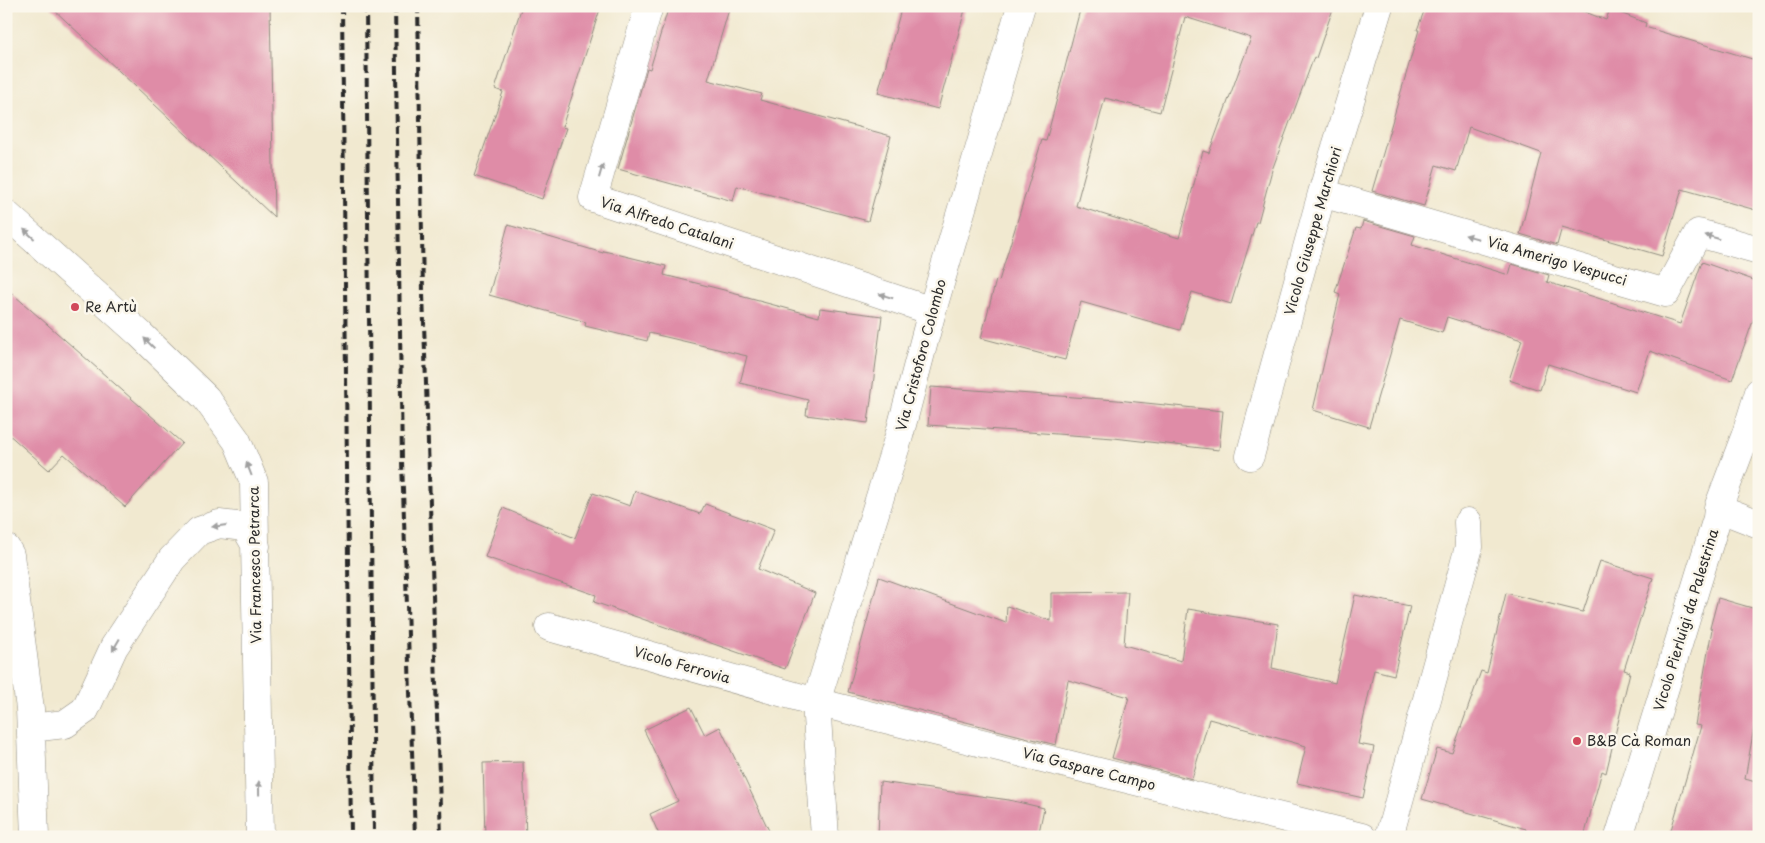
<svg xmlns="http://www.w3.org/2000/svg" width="1765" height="843" font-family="'Playpen Sans',sans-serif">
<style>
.building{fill:#df8ca7;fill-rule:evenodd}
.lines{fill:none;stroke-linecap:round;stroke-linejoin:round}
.minor-casing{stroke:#8e8a7e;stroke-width:29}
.minor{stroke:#fff;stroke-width:28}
.rail{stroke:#2b2b2b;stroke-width:4;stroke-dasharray:8 4;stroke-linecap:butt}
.oneway{fill:#a0a0a0}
.poi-dot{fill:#d1495b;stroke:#fbf7ec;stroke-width:2}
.labels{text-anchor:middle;stroke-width:5;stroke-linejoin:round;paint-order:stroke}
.street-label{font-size:14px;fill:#2b2b2b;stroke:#fbf7ec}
.poi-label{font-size:14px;fill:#2b2b2b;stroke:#fbf7ec;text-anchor:start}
</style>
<rect width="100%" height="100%" fill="#fbf7ec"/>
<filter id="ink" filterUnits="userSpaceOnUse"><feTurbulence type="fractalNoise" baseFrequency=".02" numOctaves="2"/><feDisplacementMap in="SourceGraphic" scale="10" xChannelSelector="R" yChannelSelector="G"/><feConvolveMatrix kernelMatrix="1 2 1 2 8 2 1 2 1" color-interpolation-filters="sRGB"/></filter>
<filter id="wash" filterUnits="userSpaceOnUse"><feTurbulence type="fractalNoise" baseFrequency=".0096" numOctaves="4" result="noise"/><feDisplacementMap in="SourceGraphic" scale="20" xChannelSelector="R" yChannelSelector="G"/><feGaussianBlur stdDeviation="1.12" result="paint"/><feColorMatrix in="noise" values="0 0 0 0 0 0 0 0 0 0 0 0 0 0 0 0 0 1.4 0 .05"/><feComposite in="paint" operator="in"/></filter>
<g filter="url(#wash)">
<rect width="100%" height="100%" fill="#f1e9d0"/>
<g id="blocks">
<path class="building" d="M 50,6 L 270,6 L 274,217 Z
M 522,6 L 601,6 L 562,127 L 566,128 L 542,199 L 474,176 L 503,92 L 495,89 Z
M 669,6 L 730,6 L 708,80 L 762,94 L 760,100 L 891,136 L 868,221 L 737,186 L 733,201 L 618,169 L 647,68 L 650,69 Z
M 902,6 L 966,6 L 938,109 L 878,93 Z
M 1081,6 L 1334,6 L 1316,58 L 1314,57 L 1272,170 L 1258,222 L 1256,222 L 1231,304 L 1192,292 L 1180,330 L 1081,302 L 1065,360 L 981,338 L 996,280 L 999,281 L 1042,140 L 1046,141 ZM 1185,17 L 1251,38 L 1209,153 L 1203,151 L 1179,238 L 1076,206 L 1105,98 L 1160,112 Z
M 1426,6 L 1569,6 L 1606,20 L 1610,9 L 1646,23 L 1645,27 L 1759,61 L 1759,211 L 1682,189 L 1662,256 L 1562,227 L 1557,245 L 1520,234 L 1541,153 L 1469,127 L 1456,171 L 1436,165 L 1424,206 L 1372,191 L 1419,30 L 1417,30 Z
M 1363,221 L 1415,236 L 1412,245 L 1509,275 L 1512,264 L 1549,275 L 1547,282 L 1680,324 L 1702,262 L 1759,282 L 1759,304 L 1732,380 L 1650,351 L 1636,392 L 1548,364 L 1540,390 L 1509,380 L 1522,340 L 1447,317 L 1442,333 L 1400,320 L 1369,427 L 1313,410 L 1340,294 L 1335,292 L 1356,228 L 1361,229 Z
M 508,225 L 603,253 L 604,251 L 666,266 L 664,275 L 740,294 L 740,296 L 819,317 L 820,308 L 882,316 L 868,423 L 806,415 L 808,400 L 740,383 L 747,356 L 649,333 L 647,341 L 585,326 L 586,322 L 489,295 Z
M 6,288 L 182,443 L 125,507 L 64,454 L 49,470 L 6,432 Z
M 931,387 L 1117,400 L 1223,411 L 1219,450 L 1114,438 L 928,425 Z
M 635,491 L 700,514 L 705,504 L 774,530 L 758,569 L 815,593 L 785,669 L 594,602 L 596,595 L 485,557 L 503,508 L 575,538 L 593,493 L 630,506 Z
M 1600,561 L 1653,578 L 1624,670 L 1630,672 L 1606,773 L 1602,771 L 1584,837 L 1524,837 L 1526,829 L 1422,799 L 1437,749 L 1452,753 L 1481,671 L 1487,673 L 1506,593 L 1583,612 Z
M 879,577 L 1006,623 L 1007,606 L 1051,621 L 1051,593 L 1128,592 L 1124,645 L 1181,661 L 1188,609 L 1278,624 L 1272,668 L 1335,683 L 1355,595 L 1410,606 L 1394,675 L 1374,670 L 1358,744 L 1374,747 L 1363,798 L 1297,783 L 1306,746 L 1209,719 L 1192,779 L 1112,758 L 1129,697 L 1068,680 L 1056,745 L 848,692 Z
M 1718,598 L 1759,610 L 1759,699 L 1745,779 L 1759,783 L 1759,837 L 1669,837 L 1701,726 L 1695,725 L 1712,629 L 1710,628 Z
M 691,707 L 705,735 L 720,727 L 772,837 L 660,837 L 650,814 L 678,801 L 644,730 Z
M 523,762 L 526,837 L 485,837 L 483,763 Z
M 880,782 L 1009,800 L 1044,808 L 1038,837 L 878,837 Z"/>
</g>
</g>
<g filter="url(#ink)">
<use href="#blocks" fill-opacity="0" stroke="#8e8a7e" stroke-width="1"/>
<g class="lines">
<defs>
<path id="minor" d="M 649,6 L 593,198 L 932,311
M 1322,193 L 1666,293 L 1698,233 L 1759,250
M 6,214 L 140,334 L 206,398 L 237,441 L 254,482 L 260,837
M 1250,456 L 1322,193 L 1379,6
M 1718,508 L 1759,524
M 6,548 L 10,555 L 30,709 L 35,837
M 549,627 L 816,702 L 1362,837
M 31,728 L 65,724 L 85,710 L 114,647 L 172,559 L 199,531 L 219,524 L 245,527 L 256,546
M 825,837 L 816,702 L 899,436 L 932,311 L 1021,6
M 1389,837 L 1469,547 L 1468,522
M 1619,837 L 1717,518 L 1718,508 L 1746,434 L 1759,392"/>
</defs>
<use href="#minor" class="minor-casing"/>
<use href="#minor" class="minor"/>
<path class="rail" d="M 342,6 L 351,837
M 366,6 L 374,837
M 395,6 L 402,461 L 415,837
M 418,6 L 423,293 L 441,837"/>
</g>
<defs><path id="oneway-solid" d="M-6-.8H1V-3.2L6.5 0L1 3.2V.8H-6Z" transform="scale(1.25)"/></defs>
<g class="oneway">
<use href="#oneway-solid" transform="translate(601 171) rotate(-74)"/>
<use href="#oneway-solid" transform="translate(29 234) rotate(-138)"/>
<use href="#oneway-solid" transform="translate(1472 237) rotate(-164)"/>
<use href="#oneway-solid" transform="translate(1712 237) rotate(-164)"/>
<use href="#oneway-solid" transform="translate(886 296) rotate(-162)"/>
<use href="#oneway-solid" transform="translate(149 343) rotate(-135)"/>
<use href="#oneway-solid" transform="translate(249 469) rotate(-111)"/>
<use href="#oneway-solid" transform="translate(219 526) rotate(173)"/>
<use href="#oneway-solid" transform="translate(116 645) rotate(120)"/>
<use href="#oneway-solid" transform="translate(259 788) rotate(-91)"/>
</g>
</g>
<g class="poi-dot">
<circle cx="75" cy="307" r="5"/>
<circle cx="1577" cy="741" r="5"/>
</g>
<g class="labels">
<g class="street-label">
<text transform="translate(667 223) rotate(18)" y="5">Via Alfredo Catalani</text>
<text transform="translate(1313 231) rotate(-74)" y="5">Vicolo Giuseppe Marchiori</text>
<text transform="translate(1557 261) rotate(16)" y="5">Via Amerigo Vespucci</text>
<text transform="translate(921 355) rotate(-75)" y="5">Via Cristoforo Colombo</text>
<text transform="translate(255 565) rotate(-91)" y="5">Via Francesco Petrarca</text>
<text transform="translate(1686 620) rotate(-73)" y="5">Vicolo Pierluigi da Palestrina</text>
<text transform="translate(682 665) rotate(16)" y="5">Vicolo Ferrovia</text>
<text transform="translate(1089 769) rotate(14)" y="5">Via Gaspare Campo</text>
</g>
<g class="poi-label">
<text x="85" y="312">Re Artù</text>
<text x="1587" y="746">B&amp;B Cà Roman</text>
</g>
</g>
<rect width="1765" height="843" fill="none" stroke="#fbf7ec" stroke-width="25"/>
</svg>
